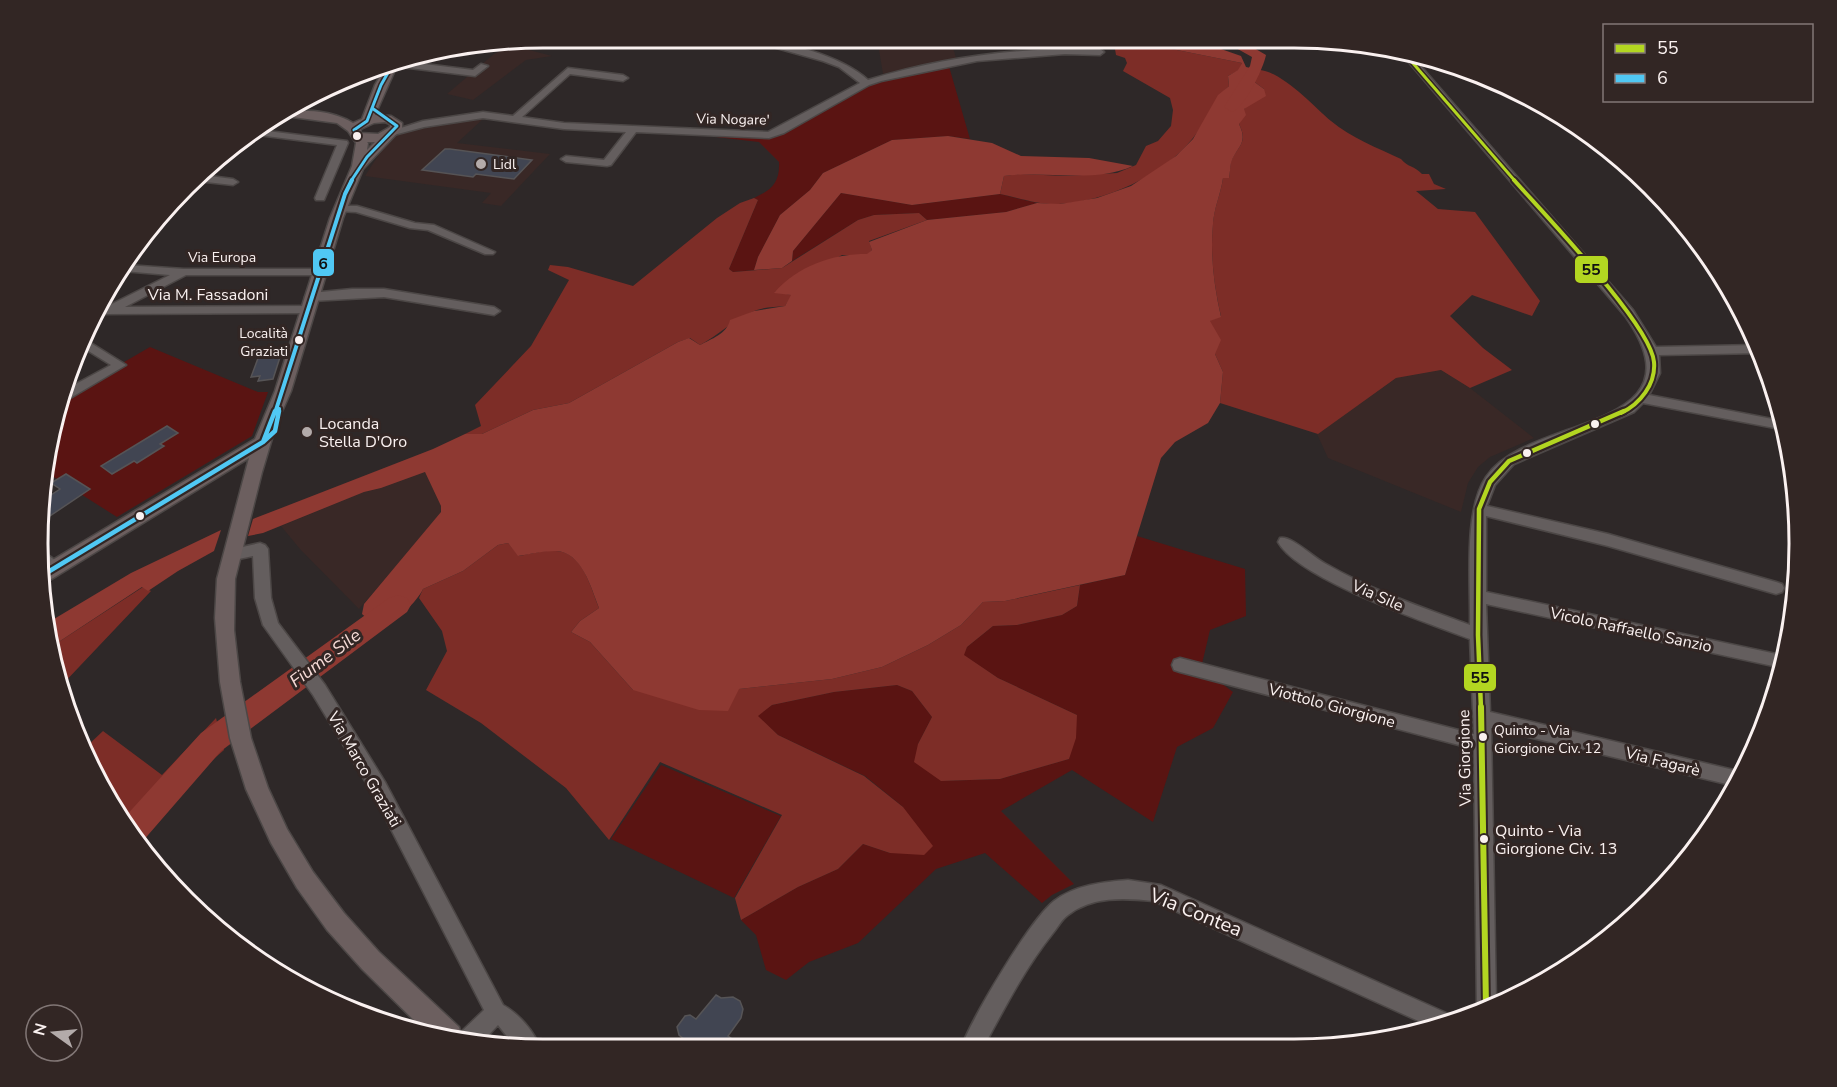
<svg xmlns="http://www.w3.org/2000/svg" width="1837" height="1087" font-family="'Nunito Sans',sans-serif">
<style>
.built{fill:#392826}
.green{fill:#5a1412}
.forest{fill:#7d2d27}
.water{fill:#8e3932}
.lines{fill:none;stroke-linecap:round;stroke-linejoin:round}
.river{fill:#8e3932;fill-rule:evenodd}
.building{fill:#414552;stroke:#565456;stroke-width:1.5}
.minor-casing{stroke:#4c4746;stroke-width:3}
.major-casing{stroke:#4c4746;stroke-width:3}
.minor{fill:#645e5e;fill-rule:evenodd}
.major{fill:#6c5f5f;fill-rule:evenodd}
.bus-1-far3-casing{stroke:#322624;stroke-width:6}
.bus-1-far2-casing{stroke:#322624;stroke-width:8}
.bus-1-far1-casing{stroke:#322624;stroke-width:9}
.bus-1-casing{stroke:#322624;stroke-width:10}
.bus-2-far2-casing{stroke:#322624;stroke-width:6}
.bus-2-far1-casing{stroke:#322624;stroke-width:8}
.bus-2-casing{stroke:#322624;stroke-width:9}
.bus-1-far3{stroke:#b3d621;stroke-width:3}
.bus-1-far2{stroke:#b3d621;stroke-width:4}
.bus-1-far1{stroke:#b3d621;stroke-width:4.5}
.bus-1{stroke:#b3d621;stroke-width:6}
.bus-2-far2{stroke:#50c8f4;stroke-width:3}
.bus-2-far1{stroke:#50c8f4;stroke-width:4}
.bus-2{stroke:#50c8f4;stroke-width:4.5}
.bus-dot{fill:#faf1f0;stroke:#322624;stroke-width:2}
.poi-dot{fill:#b3abaa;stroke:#322624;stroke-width:2}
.labels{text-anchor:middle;stroke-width:6;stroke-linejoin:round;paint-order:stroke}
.far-street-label{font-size:14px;fill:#faf1f0;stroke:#322624}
.far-poi-label{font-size:14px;fill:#faf1f0;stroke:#322624;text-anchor:start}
.bus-label{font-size:14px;fill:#faf1f0;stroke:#322624;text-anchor:end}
.street-label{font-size:16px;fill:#faf1f0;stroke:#322624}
.poi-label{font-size:16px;fill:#faf1f0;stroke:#322624;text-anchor:start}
.near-bus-label{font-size:16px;fill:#faf1f0;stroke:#322624;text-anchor:start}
.water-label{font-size:18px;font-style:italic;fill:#f6dbd7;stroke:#322624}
.near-street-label{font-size:20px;fill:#faf1f0;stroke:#322624}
.rim{fill:none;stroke:#faf1f0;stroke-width:3}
.line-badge{stroke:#322624;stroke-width:2}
.pale-badge-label{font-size:16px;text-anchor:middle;font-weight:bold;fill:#111}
</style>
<rect width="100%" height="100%" fill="#2e2828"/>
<path class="built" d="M 877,38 L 950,38 L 956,58 L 883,74 Z
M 515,44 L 514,46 L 552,56 L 526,60 L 473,100 L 447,94 L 494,54 Z
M 474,119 L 483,119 L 457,143 L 550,154 L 501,206 L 482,203 L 491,193 L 365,176 L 381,151 L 396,136 L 412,130 Z
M 1441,370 L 1470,388 L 1534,438 L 1490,457 L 1478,467 L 1468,483 L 1461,512 L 1328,458 L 1317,434 L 1396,378 Z
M 425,472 L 441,506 L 440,516 L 359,609 L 300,549 L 281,526 L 364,492 L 381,488 Z"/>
<path class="green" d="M 948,63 L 970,139 L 948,136 L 892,140 L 823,173 L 810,190 L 780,215 L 758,257 L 754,270 L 733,272 L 729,269 L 758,200 L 754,198 C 772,190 780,182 779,162 L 759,142 L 716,137 L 766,135 L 860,85 Z
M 841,193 L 912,205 L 1000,194 L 1037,203 L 1006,212 L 927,220 L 919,213 L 874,215 L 858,220 L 792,261 L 793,251 Z
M 150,347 L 258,392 L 268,392 L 252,436 L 117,517 L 49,474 L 62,398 Z
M 1137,536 L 1245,569 L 1246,616 L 1210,630 L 1201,668 L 1233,692 L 1213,728 L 1177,747 L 1153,822 L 1072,770 L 1001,811 L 1074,884 L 1052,895 L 1042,903 L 985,853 L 936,869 L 858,943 L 809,962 L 786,980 L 766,970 L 756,935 L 741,920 L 798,887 L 838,869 L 863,844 L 890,853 L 903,807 L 865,776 L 778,735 L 757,716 L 772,705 L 834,692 L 897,685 L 912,691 L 932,717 L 918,744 L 941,781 L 1000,779 L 1069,759 L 1077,715 L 998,678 L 963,655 L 967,647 L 993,626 L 1017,625 L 1062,615 L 1077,606 L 1080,585 L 1125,575 Z
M 661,765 L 781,816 L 734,898 L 611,839 Z"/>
<path class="forest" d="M 1117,38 L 1139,38 L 1157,46 L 1242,63 L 1239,70 L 1228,76 L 1229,86 C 1212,100 1207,121 1193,138 C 1164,175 1105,202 1059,204 C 1039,205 1020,198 1000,194 L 1004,176 L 1020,174 L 1066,176 L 1117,173 L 1136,165 L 1146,146 L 1158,141 L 1171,126 L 1173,110 L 1170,98 L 1123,71 L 1127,63 L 1125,58 L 1116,55 L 1115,49 L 1120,43 Z
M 1260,70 C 1284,73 1313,106 1331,121 C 1351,138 1378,148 1401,159 C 1407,167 1415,166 1422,174 L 1429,174 L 1434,184 L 1446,189 L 1416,191 L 1438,209 L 1475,212 L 1540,301 L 1532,316 L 1472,295 L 1450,316 L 1483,348 L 1512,370 L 1470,388 L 1441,370 L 1396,378 L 1318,434 L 1220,403 L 1223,372 L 1215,354 L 1209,321 L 1221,316 C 1214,286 1210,254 1213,223 C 1214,208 1221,193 1223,178 L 1229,178 C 1230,173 1230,166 1231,162 C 1237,146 1249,144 1239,124 L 1244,109 L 1264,89 L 1249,78 L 1259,74 Z
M 754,198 L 758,200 L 729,269 L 733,272 L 782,268 L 858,220 L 874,215 L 919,213 L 927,220 L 869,241 L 872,250 L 867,255 L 842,255 L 775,292 L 792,295 L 785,306 C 775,307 762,307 752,312 C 733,320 719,335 700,345 L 690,338 L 678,342 L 569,403 L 533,410 L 482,434 L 465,434 L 481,426 L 475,405 L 531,346 L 569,280 L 548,270 L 550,265 L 568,267 L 633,286 L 717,218 L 740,203 Z
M 508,543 L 519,556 C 531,554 544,550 556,551 C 583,552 591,589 599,608 L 580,621 L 571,632 L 590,642 L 633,690 L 739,689 L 832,679 L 882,667 L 928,645 L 961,625 L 983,602 L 1005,601 L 1080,585 L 1077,606 L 1062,615 L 1017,625 L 993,626 L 967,647 L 964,655 L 998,678 L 1077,715 L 1076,738 L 1069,759 L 1000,779 L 941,781 L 914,762 L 918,744 L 932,717 L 912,691 L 897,685 L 834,692 L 772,705 L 758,716 L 778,735 L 864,776 L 903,807 L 933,846 L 924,855 L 890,853 L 863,844 L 838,869 L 798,887 L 741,920 L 735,898 L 782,815 L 660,762 L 609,840 L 566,788 L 481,723 L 426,690 L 447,651 L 442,631 L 419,598 L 423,589 L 463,571 L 498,545 Z
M 143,587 L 151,591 L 61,686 L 54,645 Z
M 216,718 L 224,750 L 187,782 L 136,840 L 86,747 L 103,731 L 162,775 Z"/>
<path class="water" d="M 1139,38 L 1204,38 L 1221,49 L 1241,56 L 1246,67 L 1260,70 L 1259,75 L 1249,78 L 1264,89 L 1266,96 L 1244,109 L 1246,115 L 1239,124 C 1249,145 1236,146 1231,163 C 1230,168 1230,173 1229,178 L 1223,178 C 1221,193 1214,208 1213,224 C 1210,255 1214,286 1221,317 L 1210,321 L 1221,340 L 1215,354 L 1223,372 L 1220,403 L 1208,423 L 1175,442 L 1161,458 L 1125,575 L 1005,601 L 983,602 L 961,625 L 928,645 L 882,667 L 832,679 L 739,689 L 728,711 L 699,710 L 633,690 L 590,642 L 571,632 L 580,621 L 599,608 C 591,588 582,552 556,551 C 544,551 530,554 518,556 L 508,543 L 498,545 L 463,571 L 423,589 C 418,601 389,630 376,626 L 362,614 L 364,604 L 441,512 L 441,506 L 425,472 L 381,488 L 364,492 L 263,533 L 248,536 L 253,519 L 433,449 L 465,434 L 482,434 L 533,410 L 569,403 L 678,342 L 689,338 L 700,345 C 711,339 727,334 730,320 L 754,311 L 785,306 L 791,295 L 774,293 C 798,266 831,254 867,254 L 872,250 L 869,242 L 927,220 L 1006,212 L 1037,203 L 1060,204 L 1097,198 L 1131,186 L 1176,156 L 1193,139 L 1218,95 L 1229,86 L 1228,76 L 1238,70 L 1242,63 L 1157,46 Z
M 948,136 L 992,143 L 1021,156 L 1089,158 L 1133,166 C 1092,184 1047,170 1004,176 L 1000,194 L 912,205 L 841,193 L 793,251 L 792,261 L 782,268 L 754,270 L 758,257 L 780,215 L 810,190 L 823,173 L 892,140 Z
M 221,530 L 214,551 L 178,571 L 148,591 L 142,587 L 54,645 L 50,622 L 54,619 L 131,573 Z"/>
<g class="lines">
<path class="river" d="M 1218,38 L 1237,38 L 1266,55 C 1264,67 1244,109 1232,112 L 1224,107 L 1250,66 L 1252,57 Z
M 398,595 L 407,598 L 411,605 L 407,612 L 221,751 L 142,842 L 138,843 L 124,818 L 201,733 L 389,598 Z"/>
</g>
<path class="building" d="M 445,149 L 450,149 L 532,160 L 514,179 L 476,174 L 473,177 L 422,170 Z
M 282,351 L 273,379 L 258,381 L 260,376 L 251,377 L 260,353 Z
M 167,426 L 178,433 L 160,444 L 164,446 L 137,463 L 134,461 L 112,474 L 101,466 Z
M 66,474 L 90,489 L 41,522 L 45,499 L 60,489 L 51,483 Z
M 716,995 L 721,998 L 733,997 L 740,1001 L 743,1009 L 741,1018 L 728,1036 L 745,1048 L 695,1048 L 679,1035 L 677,1027 L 685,1016 L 690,1015 L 696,1019 Z"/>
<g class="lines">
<defs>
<path id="minor" d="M 741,38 C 776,38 841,55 868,80 C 942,57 1023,47 1100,49 L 1104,52 L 1100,55 L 1065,54 L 977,61 L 881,81 L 869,85 L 784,133 L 769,138 L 636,132 L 611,165 L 607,166 L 566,162 L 561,159 L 566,156 L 604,160 L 626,132 L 564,129 L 483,118 L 424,127 L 390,136 L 385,133 L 423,121 L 483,112 L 513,116 L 568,68 L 623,75 L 628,78 L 623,81 L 570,74 L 522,117 L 564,123 L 768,132 L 860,83 L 839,67 L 823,61 Z
M 1271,39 L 1289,39 L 1274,44 L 1270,41 Z
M 1401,53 L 1411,55 L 1633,310 L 1656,347 L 1758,345 L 1761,350 L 1760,353 L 1659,355 L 1660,373 L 1649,395 L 1783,421 L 1785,430 L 1643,403 L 1634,412 L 1514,464 L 1495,485 L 1487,506 L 1608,534 L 1776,582 L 1782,584 L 1784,588 L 1782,592 L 1776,594 L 1608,546 L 1486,516 L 1486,592 L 1786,656 L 1782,668 L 1486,604 L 1490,712 L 1742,772 L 1735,786 L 1491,728 L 1496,1003 L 1477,1011 L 1474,749 L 1180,672 L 1174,670 L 1172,665 L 1174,660 L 1180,658 L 1474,734 L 1470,639 C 1428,623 1298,579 1278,542 L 1280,538 C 1291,535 1314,558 1326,564 C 1371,590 1421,607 1470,625 C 1471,584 1463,511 1486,477 C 1527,414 1708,433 1625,316 Z
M 400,61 L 473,70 L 481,64 L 488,66 L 475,76 L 393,66 L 389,63 Z
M 259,130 L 347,141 L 348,143 L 324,200 L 316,200 L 315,198 L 337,145 L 251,134 Z
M 202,175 L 233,179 L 238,182 L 233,185 L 197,181 Z
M 340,206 L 357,206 L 415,223 L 434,225 L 495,252 L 493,254 L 485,254 L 428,230 L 410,228 L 356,212 L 336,211 L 336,207 Z
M 126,265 L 184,269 L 319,269 L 325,272 L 319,275 L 186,275 L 125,307 L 311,306 L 311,312 L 307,313 L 104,314 L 104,308 L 170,275 L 123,271 Z
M 352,289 L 384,289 L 494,307 L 500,311 L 494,315 L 384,297 L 311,301 L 305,297 L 311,293 Z
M 86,340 L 126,365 L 67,400 L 61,401 L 63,391 L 111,365 L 82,347 Z
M 260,543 L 265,545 L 268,549 L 271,598 L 278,623 L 325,685 L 385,782 L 503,1005 C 519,1014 534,1031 540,1048 L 516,1048 L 498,1025 L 481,1043 L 459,1038 L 461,1032 L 484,1010 L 373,794 L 313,695 L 263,625 L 255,598 L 253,556 L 234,560 L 229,558 L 226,554 L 229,550 Z
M 39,552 C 48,553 57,561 62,569 L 59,573 L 49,573 L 41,567 Z
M 1128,880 L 1161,885 L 1453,1016 L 1455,1020 L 1434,1028 L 1153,901 C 1125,898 1092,896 1068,915 C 1062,919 1058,927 1053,933 C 1025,968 1004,1009 983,1048 L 961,1048 C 972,1018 1029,921 1054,901 C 1075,885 1103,882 1128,880 Z"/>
<path id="major" d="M 399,61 L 375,115 L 391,116 L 402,123 L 402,128 L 363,169 L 343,218 L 291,391 L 276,425 L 262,472 L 235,579 L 234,630 L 240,682 L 251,738 L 268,788 L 287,829 L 313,872 L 344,913 L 379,952 L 459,1027 L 462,1039 L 426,1032 L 362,969 L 327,930 L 297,888 L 271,843 L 246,789 L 230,738 L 220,682 L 215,618 L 217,579 L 249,458 L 50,580 L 44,582 L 41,567 L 255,439 L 275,391 L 330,218 L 352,166 L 356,143 L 348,131 L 337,123 L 285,116 C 303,106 336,112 353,123 L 362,119 L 375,85 L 388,63 ZM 385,122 L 390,124 L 390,127 L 378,134 L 360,133 L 361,129 L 374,123 ZM 367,142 L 375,142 L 367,150 L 368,143 Z"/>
</defs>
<use href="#minor" class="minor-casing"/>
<use href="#major" class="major-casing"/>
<use href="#minor" class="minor"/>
<use href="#major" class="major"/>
<defs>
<path id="bus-1-far3" d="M 1405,54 L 1515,181"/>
<path id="bus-1-far2" d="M 1514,180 C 1543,213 1651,325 1654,362 C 1656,384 1640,404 1621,413"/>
<path id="bus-1-far1" d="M 1481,709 L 1478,635 L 1479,509 L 1490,482 L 1509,461 L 1624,411"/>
<path id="bus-1" d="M 1481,707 L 1486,1007"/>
<path id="bus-2-far2" d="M 357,136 L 354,130 L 367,121 L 381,85 L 394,62
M 351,181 L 367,157 L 397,126 L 372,108"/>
<path id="bus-2-far1" d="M 275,413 L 345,194 L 352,180
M 278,413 L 279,409"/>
<path id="bus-2" d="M 263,442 L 275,411
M 43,575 L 263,442 L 275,431 L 279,411"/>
</defs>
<use href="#bus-1-far3" class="bus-1-far3-casing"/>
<use href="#bus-1-far2" class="bus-1-far2-casing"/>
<use href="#bus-1-far1" class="bus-1-far1-casing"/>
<use href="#bus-1" class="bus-1-casing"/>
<use href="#bus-2-far2" class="bus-2-far2-casing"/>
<use href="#bus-2-far1" class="bus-2-far1-casing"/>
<use href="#bus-2" class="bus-2-casing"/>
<use href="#bus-1-far3" class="bus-1-far3"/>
<use href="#bus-1-far2" class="bus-1-far2"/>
<use href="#bus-1-far1" class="bus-1-far1"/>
<use href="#bus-1" class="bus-1"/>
<use href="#bus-2-far2" class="bus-2-far2"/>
<use href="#bus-2-far1" class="bus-2-far1"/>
<use href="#bus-2" class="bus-2"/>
</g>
<g class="bus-dot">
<circle cx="357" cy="136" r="5"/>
<circle cx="299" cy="340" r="5"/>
<circle cx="1595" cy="424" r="5"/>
<circle cx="1527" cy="453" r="5"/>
<circle cx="140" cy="516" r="5"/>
<circle cx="1483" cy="737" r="5"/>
<circle cx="1484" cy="839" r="5"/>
</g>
<g class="poi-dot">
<circle cx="481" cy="164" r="6"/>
<circle cx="307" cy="432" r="6"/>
</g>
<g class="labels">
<g class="far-street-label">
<text transform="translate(733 119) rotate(1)" y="5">Via Nogare'</text>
<text x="222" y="262">Via Europa</text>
</g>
<g class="far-poi-label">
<text x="493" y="169">Lidl</text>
</g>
<g class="bus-label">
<text x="288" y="338">Località<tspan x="288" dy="18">Graziati</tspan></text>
<text x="1494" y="735" text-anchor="start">Quinto - Via<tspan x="1494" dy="18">Giorgione Civ. 12</tspan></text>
</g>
<g class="street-label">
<text x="208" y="300">Via M. Fassadoni</text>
<text transform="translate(1378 595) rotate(24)" y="6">Via Sile</text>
<text transform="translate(1631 629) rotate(12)" y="6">Vicolo Raffaello Sanzio</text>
<text transform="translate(1332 705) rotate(15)" y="6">Viottolo Giorgione</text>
<text transform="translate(1464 758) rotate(-91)" y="6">Via Giorgione</text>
<text transform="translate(1663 761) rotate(14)" y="6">Via Fagarè</text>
<text transform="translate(365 769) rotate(60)" y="6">Via Marco Graziati</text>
</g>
<g class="poi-label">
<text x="319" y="429">Locanda<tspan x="319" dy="18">Stella D'Oro</tspan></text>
</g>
<g class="near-bus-label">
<text x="1495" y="836">Quinto - Via<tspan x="1495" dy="18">Giorgione Civ. 13</tspan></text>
</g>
<g class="water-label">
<text transform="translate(325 658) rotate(-37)" y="6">Fiume Sile</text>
</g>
<g class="near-street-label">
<text transform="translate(1196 912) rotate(22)" y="7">Via Contea</text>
</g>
</g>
<path d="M0 0H1837V1087H0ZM543 48H1294A495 495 0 0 1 1789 543V544A495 495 0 0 1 1294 1039H543A495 495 0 0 1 48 544V543A495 495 0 0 1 543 48Z" fill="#322624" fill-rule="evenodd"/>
<path class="rim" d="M543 48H1294A495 495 0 0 1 1789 543V544A495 495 0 0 1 1294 1039H543A495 495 0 0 1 48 544V543A495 495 0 0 1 543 48Z"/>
<g class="line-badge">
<rect x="312" y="248" width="23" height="29" rx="6" fill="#50c8f4"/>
<rect x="1574" y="255" width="35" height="29" rx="6" fill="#b3d621"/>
<rect x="1463" y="663" width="34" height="29" rx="6" fill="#b3d621"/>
</g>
<g class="pale-badge-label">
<text x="323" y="269">6</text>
<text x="1591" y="275">55</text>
<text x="1480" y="683">55</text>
</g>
<rect x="1603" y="24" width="210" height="78" fill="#322624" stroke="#827776" stroke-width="1.5"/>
<rect x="1615" y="44" width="30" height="9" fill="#b3d621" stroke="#827776" stroke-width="1.5"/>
<text x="1657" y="54" font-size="18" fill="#faf1f0">55</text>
<rect x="1615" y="74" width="30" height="9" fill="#50c8f4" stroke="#827776" stroke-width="1.5"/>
<text x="1657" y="84" font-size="18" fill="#faf1f0">6</text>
<g transform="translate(54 1033) rotate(285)"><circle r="28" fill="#322624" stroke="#827776" stroke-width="1.5"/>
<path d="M0-4.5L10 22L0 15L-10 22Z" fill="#b3abaa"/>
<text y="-9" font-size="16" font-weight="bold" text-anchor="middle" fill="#faf1f0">N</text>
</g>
</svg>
